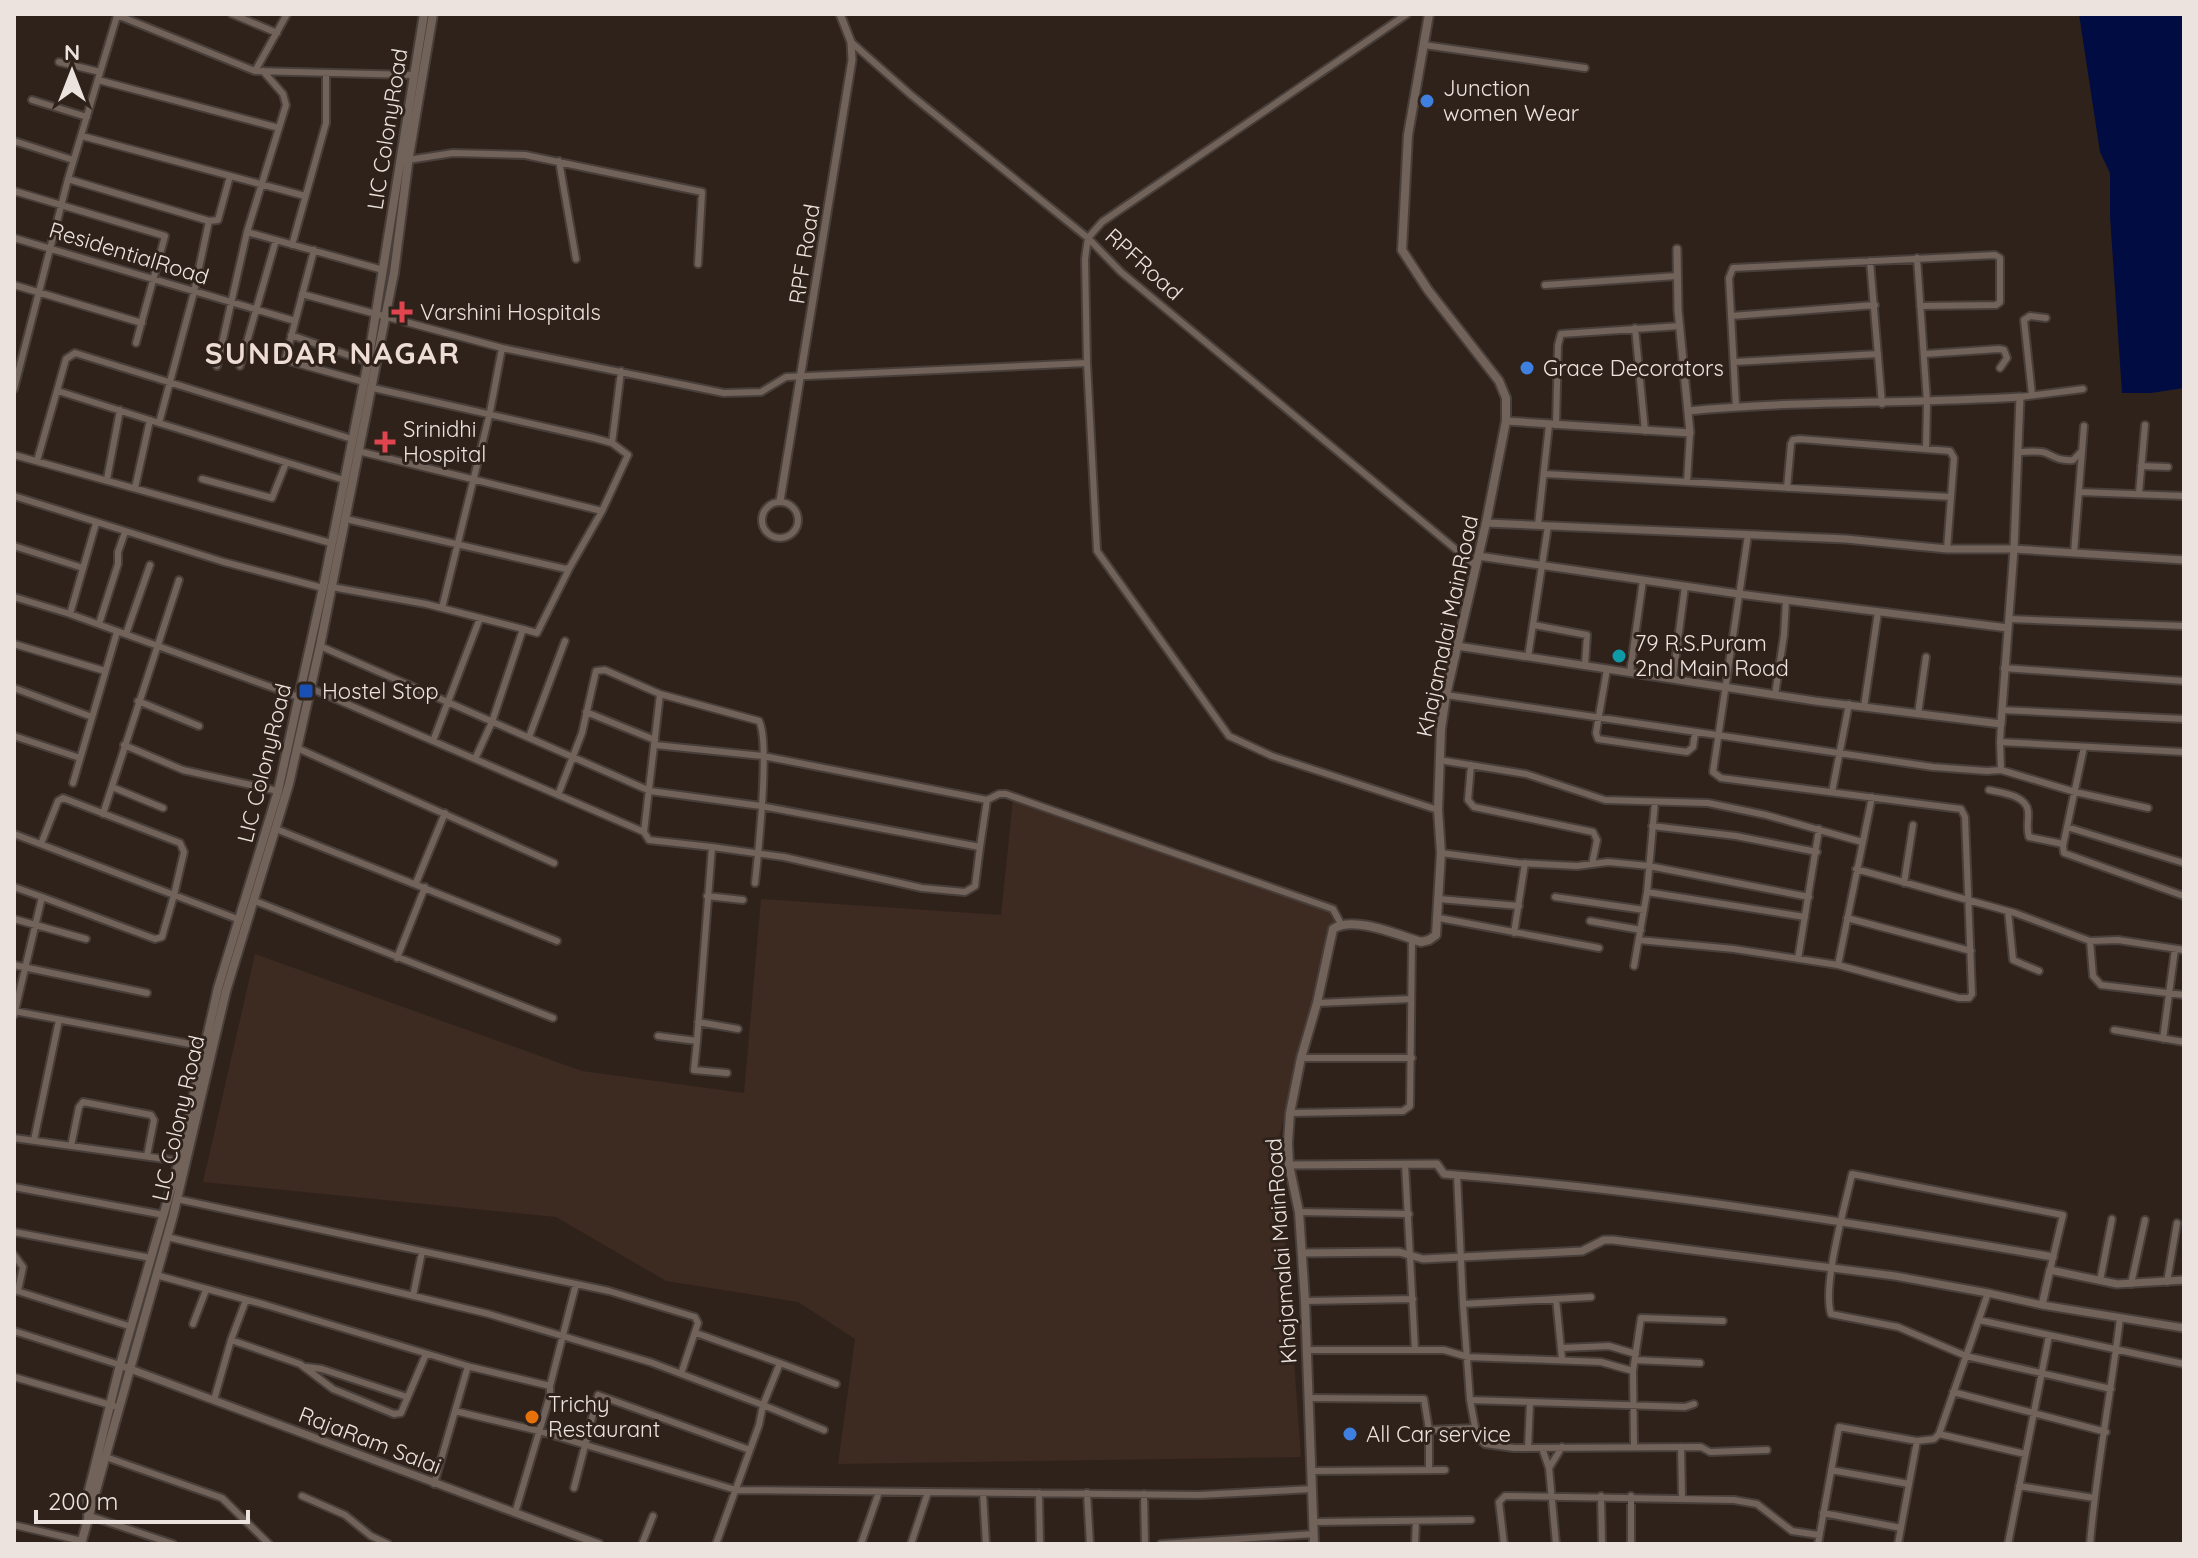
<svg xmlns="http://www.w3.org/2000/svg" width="2198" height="1558" font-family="Quicksand,sans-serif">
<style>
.built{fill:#3d2a21}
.water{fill:#000c42}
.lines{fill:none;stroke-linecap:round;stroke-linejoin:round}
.minor-casing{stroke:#493f3a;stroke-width:10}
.tertiary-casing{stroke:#493f3a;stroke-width:11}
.secondary-casing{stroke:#493f3a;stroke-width:12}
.minor{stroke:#71625a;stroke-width:6}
.tertiary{stroke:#71625a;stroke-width:7}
.secondary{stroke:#71625a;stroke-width:8}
.shop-dot{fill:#3f7fe0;stroke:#2f221b;stroke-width:3}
.health-dot{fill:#e0444e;stroke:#2f221b;stroke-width:3}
.culture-dot{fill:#0f9aa8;stroke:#2f221b;stroke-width:3}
.transit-dot{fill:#1a4fb4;stroke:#2f221b;stroke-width:3}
.food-dot{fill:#e8710a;stroke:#2f221b;stroke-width:3}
.labels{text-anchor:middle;stroke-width:6;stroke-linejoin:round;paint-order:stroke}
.poi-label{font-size:22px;fill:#ece3de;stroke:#2f221b;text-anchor:start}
.street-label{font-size:22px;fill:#ece3de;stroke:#2f221b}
.district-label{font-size:30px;font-weight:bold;letter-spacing:2px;fill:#eeddd4;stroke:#2f221b}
</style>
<rect width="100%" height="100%" fill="#2f221b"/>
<path class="built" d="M 1013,799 L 1338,905 L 1278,1141 L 1301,1457 L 838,1464 L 855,1339 L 798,1302 L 666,1281 L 556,1217 L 203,1182 L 255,954 L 582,1071 L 744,1093 L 761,899 L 1001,915 Z"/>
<path class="water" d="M 2079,14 L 2184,14 L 2184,388 L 2151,393 L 2122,393 L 2110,216 L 2110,173 L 2100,152 Z"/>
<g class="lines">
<defs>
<path id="minor" d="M 232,14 L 277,33
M 287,14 L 255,71 L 413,75
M 1407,14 L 1102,222 L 1088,238 L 1121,272 L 1476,566
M 117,15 L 255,71
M 851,42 L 911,95 L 1088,238 L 1085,259 L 1087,363 L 1097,551 L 1229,736 L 1272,756 L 1438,810
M 1424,45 L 1585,68
M 59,62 L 100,72
M 98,80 L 279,128
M 32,100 L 87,117
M 82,136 L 305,196
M 14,141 L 73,160
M 408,160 L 453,153 L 525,155 L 702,192 L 698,264
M 559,161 L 576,259
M 68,179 L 209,221 L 194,292 L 159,423 L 344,480
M 14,191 L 165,236 L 136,343
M 209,221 L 218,220 L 230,176
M 247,232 L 383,270
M 14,238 L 295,321
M 292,245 L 326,123 L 326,73
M 314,250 L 285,360 L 364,382
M 1917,258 L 1927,402 L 1926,449
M 1870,261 L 1882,404
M 14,285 L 142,323
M 1545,285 L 1677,276
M 302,294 L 502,348
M 1731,316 L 1875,305
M 1635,328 L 1645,431
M 291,335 L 368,362
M 1925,354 L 1999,349 L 2004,350 L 2007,358 L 2000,368
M 1734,362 L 1878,354
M 217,366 L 247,232 L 286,105 L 283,94 L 263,71
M 240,366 L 276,240
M 14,389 L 68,179 L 117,16
M 58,391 L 159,423
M 2032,395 L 2024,320 L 2030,316 L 2046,318
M 2020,397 L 2083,389
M 1736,407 L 1729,278 L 1733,268 L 1995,255 L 2000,258 L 2000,302 L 1996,305 L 1920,306
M 1556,425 L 1558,345 L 1561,334 L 1680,326
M 612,443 L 621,371
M 358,451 L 602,511
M 2018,452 C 2026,452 2039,450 2046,453 C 2056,458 2061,461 2073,460 L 2080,453
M 14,455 L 331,543
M 37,461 L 66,359 L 75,353 L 352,439
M 2141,466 L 2168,467
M 1546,474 L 1951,497 L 1947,549
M 107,479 L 120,410
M 202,479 L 272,498 L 286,463
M 1687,482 L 1690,433
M 135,488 L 150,420
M 1787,488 L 1791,444 L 1793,440 L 1800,439 L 1950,451 L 1954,458 L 1951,497
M 2080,492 L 2184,496
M 2139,493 L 2145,425
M 14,496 L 224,562 L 323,588
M762 520a18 18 0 1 1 36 0a18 18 0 1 1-36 0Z
M 346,519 L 566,569 L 570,567 L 602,511 L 628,455 L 612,443 L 594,438 L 373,388
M 1538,525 L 1549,425
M 14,546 L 83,568
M 2074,553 L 2084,426
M 332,587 L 426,604 L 523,629 L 492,722 L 475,759
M 14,597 L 70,614 L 301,698
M 442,608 L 490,412 L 502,348 L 724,393 L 761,392 L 786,377 L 1087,363
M 70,614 L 96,523
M 2009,619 L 2184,626
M 99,624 L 118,564 L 118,552 L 125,532
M 1534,625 L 1587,635 L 1585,665
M 523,629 L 537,633 L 570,567
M 126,634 L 150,565
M 14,644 L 105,671
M 320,646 L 650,791 L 761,806 L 980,847 L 975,886 L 965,892 L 922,888 L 784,857 L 712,847 L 697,1041 L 658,1036
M 1528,657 L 1548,526
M 2004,668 L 2184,681
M 1607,669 L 1596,733 L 1598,739 L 1687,752 L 1693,747 L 1695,733
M 1630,672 L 1643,580
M 1673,678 L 1685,586
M 14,688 L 92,717
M 310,688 L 644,832 L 649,840 L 712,847
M 1446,695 L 1933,767 L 1987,771 L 2001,770 L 2075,792 L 2148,808
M 1775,695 L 1784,635 L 1786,600
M 138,701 L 199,726
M 1864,707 L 1878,612
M 2002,710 L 2184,719
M 586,712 L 655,740
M 1918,714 L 1926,657
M 2001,724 L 2000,742 L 2184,752
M 14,736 L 80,758
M 529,737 L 565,641
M 433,741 L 480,618
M 2000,742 L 2001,770
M 124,745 L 183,770 L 278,791
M 655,745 L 763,756 L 987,800 L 980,847
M 2084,747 L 2063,846 L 2064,853 L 2184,896
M 297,748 L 554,863
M 1439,760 L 1526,774 L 1605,800 L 1708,803 L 1766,815 L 1862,842
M 1471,765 L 1468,800 L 1474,807 L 1593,832 L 1597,840 L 1592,864
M 73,783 L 117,632
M 112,787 L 163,808
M 1989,790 C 2002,793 2026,795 2028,811 C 2029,820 2026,828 2029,837 L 2063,844
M 1832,792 L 1849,704
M 558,795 L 582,733 L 596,671 L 605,670 L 660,694
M 987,800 L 999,794 L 1006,794 L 1333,909 L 1341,924
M 103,814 L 179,580
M 1652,826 L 1736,836 L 1817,852
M 2067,827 L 2184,863
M 276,829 L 557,941
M 644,832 L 660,694 L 759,721 C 770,741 758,855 755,883
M 14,834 L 174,895 L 184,852 L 180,843 L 63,798 L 58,801 L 41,844
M 1441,853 L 1518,863 L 1577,866 L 1608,862 L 1649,866 L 1809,897
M 1856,869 L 2015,913 L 2090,941 L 2118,940 L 2184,950
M 416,883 L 445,813
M 1904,883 L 1913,825
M 14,887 L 42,897
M 1647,892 L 1805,917
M 707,896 L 743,900
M 1555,897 L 1644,910
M 1439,899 L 1519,906
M 255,901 L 553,1018
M 2008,911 L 2013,960 L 2039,971
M 1439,918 L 1599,948
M 1847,918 L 1971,951
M 14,919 L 86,939
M 1590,921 L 1641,930
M 1514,933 L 1525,863
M 1639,940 L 1734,949 L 1838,965 L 1959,998 L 1969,998 L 1972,994 L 1965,817 L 1961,809 L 1721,778 L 1713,772 L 1748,535
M 2090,941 L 2093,976 L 2101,985 L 2184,995
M 397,958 L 425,887
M 1798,959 L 1819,829
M 14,965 L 147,993
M 1838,965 L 1872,797
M 1634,966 L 1647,892 L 1655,802
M 1317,1003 L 1411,999
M 14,1011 L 206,1047
M 14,1015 L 42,897 L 155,939 L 162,937 L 174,895 L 240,920
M 698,1022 L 738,1029
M 2114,1030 L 2184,1042
M 2163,1039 L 2175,949
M 697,1041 L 694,1070 L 727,1073
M 1301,1058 L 1412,1058
M 1290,1113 L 1403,1111 L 1410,1106 L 1412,939
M 14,1138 L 179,1161
M 34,1140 L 59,1020
M 71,1146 L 79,1107 L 83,1102 L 151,1115 L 154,1120 L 147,1156
M 1405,1164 L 1415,1350
M 1457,1175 L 1463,1304 L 1591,1297
M 14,1187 L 164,1215
M 177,1199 L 609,1291 L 695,1317 L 698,1323 L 681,1374
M 1299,1212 L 1409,1214
M 14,1232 L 151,1258
M 167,1237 L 489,1314 L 650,1362 L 763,1405 L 759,1425 L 716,1544
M 14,1255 L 23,1267 L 18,1291
M 2050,1270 L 2063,1215 L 1852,1174 C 1845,1206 1822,1285 1831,1314 L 1898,1327 L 1966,1356 L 2111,1389
M 156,1275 L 266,1305 L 471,1367 L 550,1386 L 576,1284
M 2100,1281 L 2112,1219
M 2167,1282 L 2177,1223
M 2131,1284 L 2145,1220
M 14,1290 L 132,1327
M 413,1296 L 422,1252
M 1556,1299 L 1562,1359
M 246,1300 L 231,1340 L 300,1364 L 333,1389 L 394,1414 L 401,1413 L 426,1354
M 1305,1301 L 1413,1299
M 1463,1304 L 1470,1400 L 1685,1407 L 1694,1404
M 1979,1320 L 2184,1364
M 193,1324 L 206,1290
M 14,1331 L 120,1365
M 696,1333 L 780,1363 L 763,1405 L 824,1430
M 1561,1348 L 1609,1346 L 1636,1354
M 1307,1350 L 1444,1350 L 1468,1357 L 1601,1362 L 1633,1371 L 1641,1318 L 1723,1321
M 1635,1360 L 1700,1363
M 780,1363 L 836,1384
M 307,1367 L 322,1369 L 407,1397
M 1633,1371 L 1634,1445
M 14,1377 L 114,1406
M 1953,1392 L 2106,1432
M 1308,1398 L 1424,1399 L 1429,1430 L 1429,1470
M 214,1400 L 231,1340
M 1470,1400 L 1477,1437 L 1485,1444 L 1514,1448 L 1701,1447 L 1710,1452 L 1767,1450
M 455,1411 L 539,1431 L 736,1490 L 928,1492
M 1429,1430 L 1475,1428
M 1939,1434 L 1988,1293
M 1681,1447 L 1682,1498
M 1528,1448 L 1530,1403
M 1542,1448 L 1549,1468 L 1556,1544
M 103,1456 L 222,1498 L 269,1544
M 1549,1468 L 1562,1447
M 1831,1470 L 1909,1484
M 1312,1471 L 1445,1470
M 434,1484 L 468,1366
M 2019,1486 L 2094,1498
M 574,1488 L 598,1395 L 750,1450
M 983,1493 L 986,1544
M 1039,1493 L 1040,1544
M 1087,1493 L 1090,1544
M 1144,1494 L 1145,1544
M 302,1496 L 345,1515 L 371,1536 L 388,1544
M 1601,1496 L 1602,1544
M 515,1513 L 550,1395 L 550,1386
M 1823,1513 L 1901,1528
M 87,1515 L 173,1544
M 1313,1522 L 1471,1520
M 14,1525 L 82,1541
M 642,1544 L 653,1516
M 861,1544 L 879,1492
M 911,1544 L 928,1492 L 1199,1495 L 1312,1489
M 1161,1544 L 1314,1534
M 1415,1544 L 1416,1521
M 1504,1544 L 1499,1502 L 1505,1496 L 1734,1500 L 1757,1504 L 1792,1531 L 1819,1535
M 1631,1544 L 1631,1496
M 1818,1544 L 1839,1427 L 1917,1441 L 1934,1439 L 1939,1434 L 2025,1454
M 1898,1544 L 1917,1441
M 2008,1544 L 2049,1336
M 2090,1544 C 2096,1469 2111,1394 2120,1318"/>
<path id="tertiary" d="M 1688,411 C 1798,400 1909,404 2020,397 L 2014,549 L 2184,560
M 1506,421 L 1690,433 L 1678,310 L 1677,249
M 780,501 L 852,60 L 851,42 L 840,14
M 1478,556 L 1739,594 L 2008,628
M 1457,646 L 1815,701 L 2001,724 L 2014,549 L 1947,549 L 1846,539 L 1486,523
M 1289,1165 L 1437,1164 L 1444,1174 C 1648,1190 1851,1222 2053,1257
M 1302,1253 L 1399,1252 L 1423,1259 L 1582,1251 L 1604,1240 L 1613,1240 L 1895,1276 L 1988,1293 L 2042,1305 L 2184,1328
M 2042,1305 L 2050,1270 L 2117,1284 L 2184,1280
M 125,1367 L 599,1544"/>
<path id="secondary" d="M 89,1508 L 87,1498 L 120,1365 L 179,1161 L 218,988 L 278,791 L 323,588 L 368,362 L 424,14
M 81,1544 L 173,1216 L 226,991 L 289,784 L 320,646 L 394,273 L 409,156 L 433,14
M 1314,1544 L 1305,1301 L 1299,1212 L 1289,1165 L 1288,1143 L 1290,1113 L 1301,1058 L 1317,1003 L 1333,929 C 1353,915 1398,935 1421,942 L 1429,940 L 1436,935 L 1441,853 L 1438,810 L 1441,729 L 1446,695 L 1486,523 L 1506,421 L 1506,398 L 1499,381 L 1428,290 L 1402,250 L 1408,135 L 1429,14"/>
</defs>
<use href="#minor" class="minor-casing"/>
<use href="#tertiary" class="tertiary-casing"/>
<use href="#secondary" class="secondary-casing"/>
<use href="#minor" class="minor"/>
<use href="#tertiary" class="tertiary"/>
<use href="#secondary" class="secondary"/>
</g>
<g class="shop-dot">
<circle cx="1427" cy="101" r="8"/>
<circle cx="1527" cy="368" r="8"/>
<circle cx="1350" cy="1434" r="8"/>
</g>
<g class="health-dot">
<path d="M398 300h8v8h8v8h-8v8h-8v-8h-8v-8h8z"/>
<path d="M381 430h8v8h8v8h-8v8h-8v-8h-8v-8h8z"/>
</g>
<circle class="culture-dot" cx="1619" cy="656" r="8"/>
<rect class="transit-dot" x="298" y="683" width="16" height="16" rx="4"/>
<circle class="food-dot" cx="532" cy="1417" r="8"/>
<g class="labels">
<g class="poi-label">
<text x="1443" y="96">Junction<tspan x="1443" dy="25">women Wear</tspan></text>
<text x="420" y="320">Varshini Hospitals</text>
<text x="1543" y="376">Grace Decorators</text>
<text x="403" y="437">Srinidhi<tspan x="403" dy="25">Hospital</tspan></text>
<text x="1635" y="651">79 R.S.Puram<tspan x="1635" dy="25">2nd Main Road</tspan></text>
<text x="322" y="699">Hostel Stop</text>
<text x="548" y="1412">Trichy<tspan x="548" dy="25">Restaurant</tspan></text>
<text x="1366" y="1442">All Car service</text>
</g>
<g class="street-label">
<text transform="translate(387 129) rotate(-81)" y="8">LIC ColonyRoad</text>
<text transform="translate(129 253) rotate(17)" y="8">ResidentialRoad</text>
<text transform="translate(804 254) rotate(-81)" y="8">RPF Road</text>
<text transform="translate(1144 264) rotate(42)" y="8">RPFRoad</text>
<text transform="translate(1447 626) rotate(-78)" y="8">Khajamalai MainRoad</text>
<text transform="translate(264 763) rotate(-76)" y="8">LIC ColonyRoad</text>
<text transform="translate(178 1118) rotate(-77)" y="8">LIC Colony Road</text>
<text transform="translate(1281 1251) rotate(-94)" y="8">Khajamalai MainRoad</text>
<text transform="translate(370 1440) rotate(21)" y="8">RajaRam Salai</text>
</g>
<g class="district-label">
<text x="333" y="364">SUNDAR NAGAR</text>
</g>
</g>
<rect width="2198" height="1558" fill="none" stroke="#ece3de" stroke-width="32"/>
<g transform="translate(72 72)" stroke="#2f221b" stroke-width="6" paint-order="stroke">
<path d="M0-6L14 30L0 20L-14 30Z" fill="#ece3de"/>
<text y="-12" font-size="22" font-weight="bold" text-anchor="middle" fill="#ece3de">N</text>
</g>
<path d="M36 1510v12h212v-12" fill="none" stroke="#ece3de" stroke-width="4"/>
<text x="48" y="1510" font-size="24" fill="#ece3de" stroke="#2f221b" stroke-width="6" paint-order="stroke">200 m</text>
</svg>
